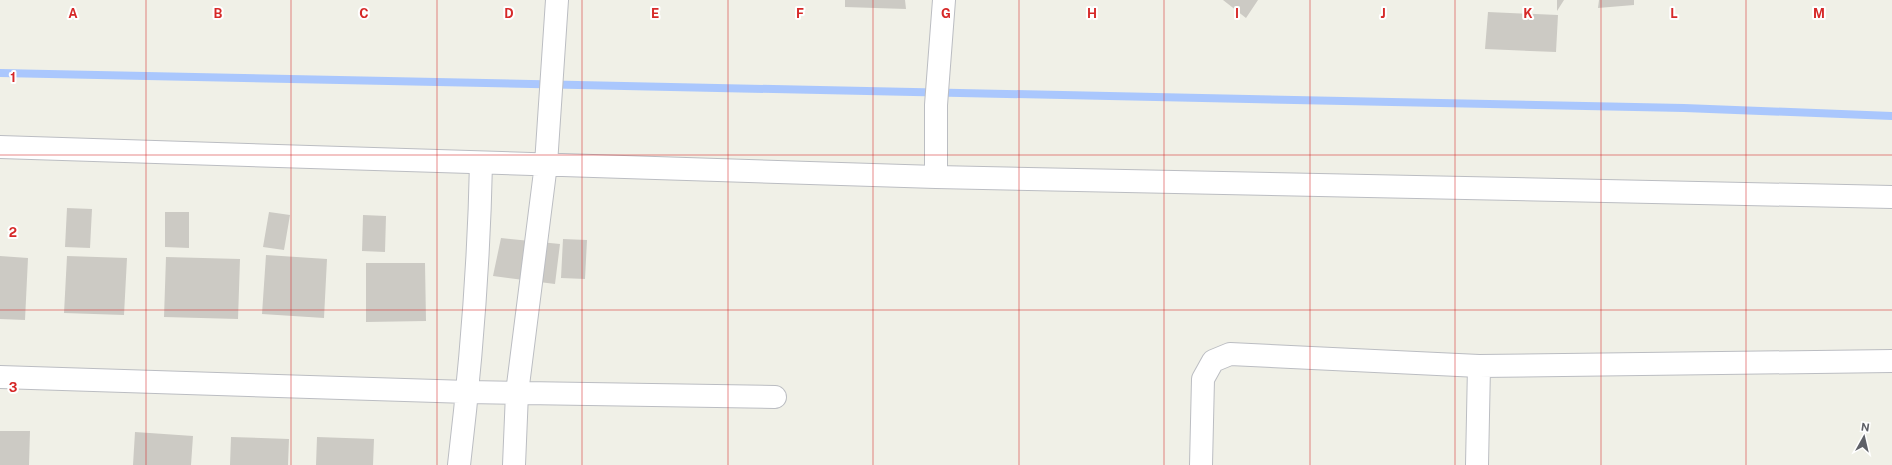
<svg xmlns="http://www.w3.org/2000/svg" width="1892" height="465" font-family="'Public Sans',sans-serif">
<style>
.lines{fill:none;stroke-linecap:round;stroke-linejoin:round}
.stream{stroke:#aac7fd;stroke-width:8}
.building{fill:#cccac4}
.minor-casing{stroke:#bbbdc2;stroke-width:24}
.minor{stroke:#fff;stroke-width:22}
.grid{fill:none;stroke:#d62828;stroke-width:1;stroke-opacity:0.55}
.grid-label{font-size:13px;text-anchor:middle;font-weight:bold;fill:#d62828;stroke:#fff;stroke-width:4;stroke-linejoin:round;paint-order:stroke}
</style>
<rect width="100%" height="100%" fill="#f0f0e7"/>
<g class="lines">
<path class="stream" d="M 0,73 L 1684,108 L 1892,116"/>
</g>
<path class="building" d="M 845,0 L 905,0 L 906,9 L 845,7 Z
M 1223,0 L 1258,0 L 1246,18 Z
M 1557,0 L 1564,0 L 1557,11 Z
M 1599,0 L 1634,0 L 1634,5 L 1598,8 Z
M 1488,12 L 1558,15 L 1556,52 L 1485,49 Z
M 67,208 L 92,209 L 90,248 L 65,247 Z
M 165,212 L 189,212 L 189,248 L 165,247 Z
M 269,212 L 290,215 L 284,250 L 263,247 Z
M 363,215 L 386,216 L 385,252 L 362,251 Z
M 501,238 L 560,244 L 555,284 L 493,276 Z
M 563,239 L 587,240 L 585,279 L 561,278 Z
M 266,255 L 327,259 L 324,318 L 262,314 Z
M 0,256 L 28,258 L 25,320 L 0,319 Z
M 67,256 L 127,258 L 124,315 L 64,313 Z
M 166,257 L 240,259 L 238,319 L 164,317 Z
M 366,263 L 425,263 L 426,321 L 366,322 Z
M 0,431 L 30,431 L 29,465 L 0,465 Z
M 135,432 L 193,436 L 191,465 L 133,465 Z
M 231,437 L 289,439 L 288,465 L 230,465 Z
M 317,437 L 374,439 L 373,465 L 316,465 Z"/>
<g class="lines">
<defs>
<path id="minor" d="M 0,147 L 936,177 L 1892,197
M 936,177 L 936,105 L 944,0
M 1479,366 L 1892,361
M 0,377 L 468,392 L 775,397
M 459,465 C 471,364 479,264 481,163
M 514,465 L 517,393 L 546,164 L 557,0
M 1201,465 L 1203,379 L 1213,361 L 1230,354 L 1479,366 L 1477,465"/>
</defs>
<use href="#minor" class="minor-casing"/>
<use href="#minor" class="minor"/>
</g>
<path class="grid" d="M 146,0 L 146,465M 291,0 L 291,465M 437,0 L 437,465M 582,0 L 582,465M 728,0 L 728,465M 873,0 L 873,465M 1019,0 L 1019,465M 1164,0 L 1164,465M 1310,0 L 1310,465M 1455,0 L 1455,465M 1601,0 L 1601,465M 1746,0 L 1746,465M 0,155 L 1892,155M 0,310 L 1892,310"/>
<g class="grid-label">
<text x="73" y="18">A</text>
<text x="218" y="18">B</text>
<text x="364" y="18">C</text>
<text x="509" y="18">D</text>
<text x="655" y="18">E</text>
<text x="800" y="18">F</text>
<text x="946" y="18">G</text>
<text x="1092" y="18">H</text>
<text x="1237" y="18">I</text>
<text x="1383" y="18">J</text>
<text x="1528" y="18">K</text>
<text x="1674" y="18">L</text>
<text x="1819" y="18">M</text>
<text x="13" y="82">1</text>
<text x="13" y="237">2</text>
<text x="13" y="392">3</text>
</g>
<g transform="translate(1864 437) rotate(8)" stroke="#ffffff" stroke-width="3" paint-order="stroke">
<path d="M0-3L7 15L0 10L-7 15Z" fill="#5e6067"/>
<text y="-6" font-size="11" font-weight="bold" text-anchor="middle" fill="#5e6067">N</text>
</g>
</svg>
